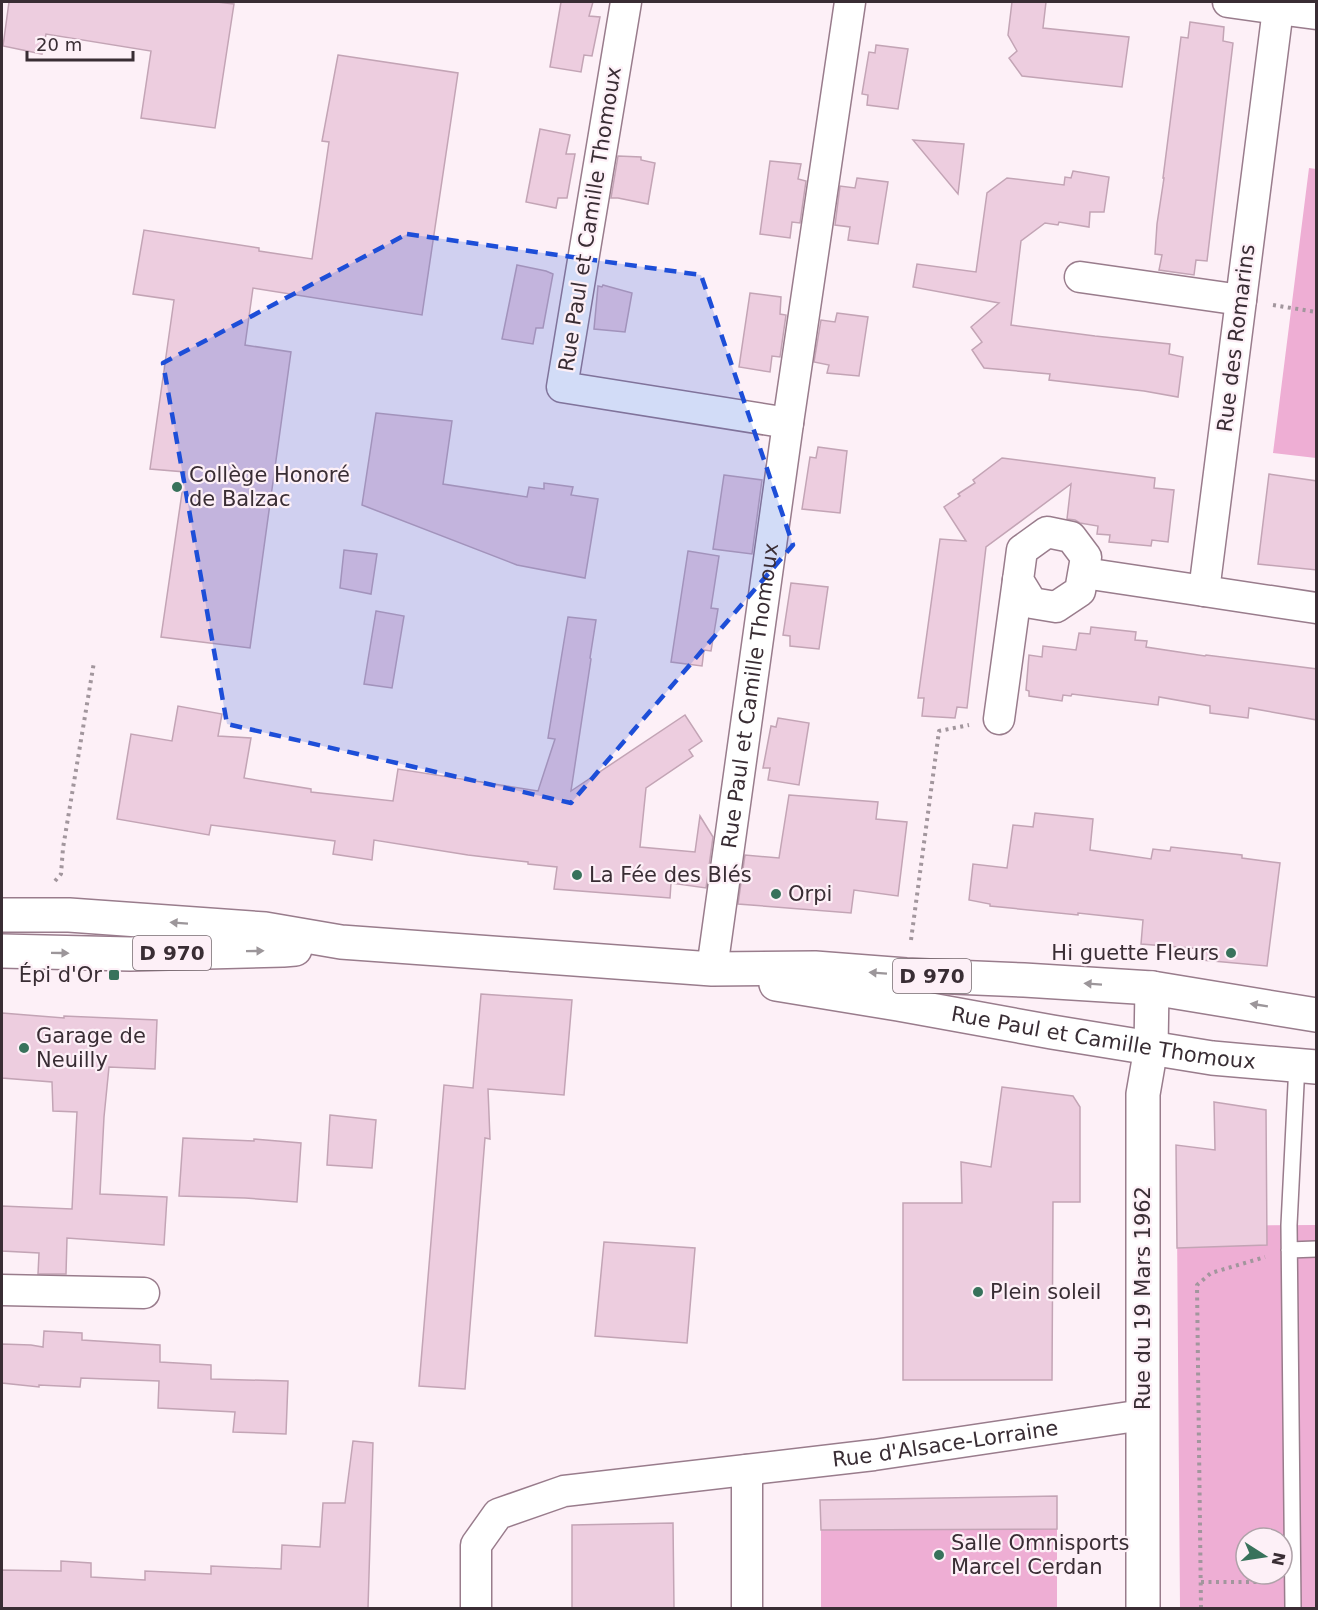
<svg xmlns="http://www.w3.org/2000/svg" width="1318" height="1610" font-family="'DejaVu Sans',sans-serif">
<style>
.green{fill:#eeaed4;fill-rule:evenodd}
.building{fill:#edcddf;stroke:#c3a4b5;stroke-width:1.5}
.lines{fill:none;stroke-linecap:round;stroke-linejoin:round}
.lane-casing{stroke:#997c8c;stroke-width:18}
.street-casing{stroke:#997c8c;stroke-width:33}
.secondary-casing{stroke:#997c8c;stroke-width:36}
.primary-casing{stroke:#997c8c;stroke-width:36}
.path{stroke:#a2969d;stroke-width:4;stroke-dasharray:3 4.5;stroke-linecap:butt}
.lane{stroke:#fff;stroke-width:15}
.street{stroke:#fff;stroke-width:30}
.secondary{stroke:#fff;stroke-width:33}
.primary{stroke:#fff;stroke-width:33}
.oneway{fill:#9c969a}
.marked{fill:#1d4ed8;fill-opacity:0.2;stroke:#1d4ed8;stroke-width:4.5;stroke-dasharray:12 8;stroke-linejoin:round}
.poi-dot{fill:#38725b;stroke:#fdf0f7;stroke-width:2}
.labels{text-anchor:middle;stroke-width:4.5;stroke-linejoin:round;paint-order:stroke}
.shield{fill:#fdf0f7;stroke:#74686e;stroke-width:1.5}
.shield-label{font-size:20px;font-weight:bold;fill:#392d34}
.street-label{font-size:21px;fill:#392d34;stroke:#fdf0f7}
.poi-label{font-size:21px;fill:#392d34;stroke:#fdf0f7;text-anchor:start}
</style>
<rect width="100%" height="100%" fill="#fdf0f7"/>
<path class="green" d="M 1309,168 L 1316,169 L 1316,458 L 1273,453 Z
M 1316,1225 L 1316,1608 L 1180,1608 L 1177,1226 ZM 1246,1538 L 1282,1538 L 1282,1574 L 1246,1574 Z
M 1057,1529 L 1057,1608 L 821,1608 L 821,1530 Z"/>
<path class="building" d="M 9,2 L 217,2 L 234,4 L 215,128 L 141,118 L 151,51 L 46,34 L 42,54 L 3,46 Z
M 561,2 L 593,2 L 589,16 L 600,17 L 592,56 L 584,55 L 581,72 L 550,67 Z
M 1012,2 L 1046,2 L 1043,28 L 1129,37 L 1122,87 L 1022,76 L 1009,58 L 1017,51 L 1008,35 Z
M 1190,22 L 1224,27 L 1223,41 L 1233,43 L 1207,261 L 1196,260 L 1194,275 L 1159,270 L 1162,255 L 1155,254 L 1157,224 L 1164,178 L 1163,178 L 1181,37 L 1188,38 Z
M 876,45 L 908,49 L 898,109 L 867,105 L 868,95 L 862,94 L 869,52 L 875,53 Z
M 338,55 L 458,73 L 422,315 L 253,288 L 245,345 L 291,352 L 250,648 L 161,637 L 185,472 L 150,469 L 174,300 L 133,294 L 144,230 L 259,248 L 259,251 L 312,259 L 329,142 L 322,141 Z
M 540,129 L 570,135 L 566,154 L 575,154 L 567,198 L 558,198 L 556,208 L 526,202 Z
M 913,140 L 964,144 L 958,194 Z
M 618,156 L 641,157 L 641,160 L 655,163 L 648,204 L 618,198 L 611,198 Z
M 770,161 L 801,164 L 798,179 L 806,181 L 800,223 L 792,222 L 790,238 L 760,234 Z
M 1073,171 L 1109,177 L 1104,212 L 1090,212 L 1089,227 L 1059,222 L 1058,225 L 1045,223 L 1021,241 L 1011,325 L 1095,336 L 1170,344 L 1169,354 L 1183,357 L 1178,397 L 1144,391 L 1049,380 L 1050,374 L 984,368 L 972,350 L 982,342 L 971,327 L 999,303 L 913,287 L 917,264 L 976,272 L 987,193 L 1007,178 L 1064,185 L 1065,177 L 1071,178 Z
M 857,178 L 888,182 L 878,244 L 848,240 L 850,227 L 835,225 L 840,186 L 855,188 Z
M 517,265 L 546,271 L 553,274 L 543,328 L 536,328 L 533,344 L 502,339 Z
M 603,285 L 632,293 L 625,332 L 594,329 L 598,286 L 602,287 Z
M 750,293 L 781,297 L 780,314 L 786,315 L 780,357 L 772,356 L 770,372 L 739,367 Z
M 837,313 L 868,317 L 859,376 L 827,373 L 829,365 L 814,362 L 821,320 L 835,322 Z
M 376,413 L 452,421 L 443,484 L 527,497 L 529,487 L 544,489 L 544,483 L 573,487 L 571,495 L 598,499 L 585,578 L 517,565 L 362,505 Z
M 818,447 L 847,451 L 840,513 L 802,509 L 810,457 L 816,458 Z
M 1002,458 L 1155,478 L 1154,488 L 1174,490 L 1168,542 L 1152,540 L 1151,546 L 1109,542 L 1110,535 L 1097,534 L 1098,526 L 1080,523 L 1075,520 L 1067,519 L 1071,484 L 986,547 L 967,708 L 957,707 L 955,718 L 922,716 L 924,698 L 918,698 L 940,539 L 966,541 L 944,507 L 960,496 L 958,494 L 975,483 L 973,480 Z
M 1269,474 L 1317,481 L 1317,570 L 1258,564 Z
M 724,475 L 762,480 L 752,554 L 713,549 Z
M 344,550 L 377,554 L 371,594 L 340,588 Z
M 688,551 L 719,556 L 711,608 L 718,609 L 711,651 L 704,650 L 702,666 L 671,662 Z
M 791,583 L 828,587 L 819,649 L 790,646 L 790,636 L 783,635 Z
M 376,611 L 404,616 L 392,688 L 364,684 Z
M 568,617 L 596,620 L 590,658 L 591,659 L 571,791 L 685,715 L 702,741 L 689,750 L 693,756 L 646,788 L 640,847 L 695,852 L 700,816 L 713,837 L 706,888 L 671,883 L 670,898 L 554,889 L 557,867 L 528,864 L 528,862 L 468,855 L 374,840 L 372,860 L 333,854 L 335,841 L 211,825 L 209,835 L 117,819 L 131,734 L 172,741 L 178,706 L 222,714 L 218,736 L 251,738 L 244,778 L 311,789 L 311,792 L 393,801 L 398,769 L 538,791 L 555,739 L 548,738 Z
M 1091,627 L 1136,632 L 1135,640 L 1147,641 L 1146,647 L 1205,656 L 1206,655 L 1317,669 L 1317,720 L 1249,708 L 1248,718 L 1210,713 L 1210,706 L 1159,697 L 1158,705 L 1072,694 L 1071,696 L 1063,695 L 1062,701 L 1029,696 L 1029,691 L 1026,690 L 1029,655 L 1042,657 L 1043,646 L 1076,650 L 1079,633 L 1090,634 Z
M 778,718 L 809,723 L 799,785 L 768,780 L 770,768 L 763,768 L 771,726 L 776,727 Z
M 789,795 L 878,802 L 876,819 L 907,822 L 898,896 L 854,890 L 851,913 L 738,904 L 745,855 L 779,858 Z
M 1035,813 L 1093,819 L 1090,850 L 1151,859 L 1153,849 L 1170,851 L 1171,847 L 1242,855 L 1242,858 L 1280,863 L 1267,966 L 1202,960 L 1203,949 L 1141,944 L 1143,920 L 1078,913 L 1078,915 L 990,906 L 990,904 L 969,900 L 973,864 L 1007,868 L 1013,825 L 1033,827 Z
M 481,994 L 572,1000 L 564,1095 L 488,1089 L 490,1139 L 485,1138 L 465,1389 L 419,1386 L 444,1085 L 473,1088 Z
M 2,1013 L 64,1018 L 64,1016 L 157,1020 L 155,1069 L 109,1067 L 104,1117 L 100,1194 L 167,1197 L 164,1245 L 67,1238 L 66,1274 L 38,1274 L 39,1253 L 2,1251 L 2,1206 L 72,1209 L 77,1112 L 53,1111 L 52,1082 L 2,1078 Z
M 1002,1087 L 1073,1096 L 1080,1107 L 1080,1202 L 1053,1202 L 1052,1380 L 903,1380 L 903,1203 L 962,1203 L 961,1162 L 991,1167 Z
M 1214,1102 L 1266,1110 L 1267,1245 L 1177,1248 L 1176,1145 L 1215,1150 Z
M 330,1115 L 376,1120 L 372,1168 L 327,1165 Z
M 183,1138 L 254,1141 L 254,1139 L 301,1143 L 297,1202 L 245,1198 L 179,1196 Z
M 604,1242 L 695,1248 L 687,1343 L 595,1336 Z
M 44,1331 L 82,1333 L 82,1340 L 160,1345 L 160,1362 L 211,1365 L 211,1379 L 288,1381 L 286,1434 L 233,1432 L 235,1412 L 158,1408 L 159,1381 L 81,1378 L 80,1387 L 39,1385 L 39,1387 L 2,1383 L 2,1344 L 31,1345 L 43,1347 Z
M 353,1441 L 373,1443 L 368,1608 L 2,1608 L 2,1570 L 61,1571 L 61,1561 L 91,1563 L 91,1577 L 145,1580 L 145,1571 L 211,1574 L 211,1566 L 281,1569 L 282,1545 L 320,1547 L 323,1503 L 345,1503 Z
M 1057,1496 L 1057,1529 L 821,1530 L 820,1500 Z
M 673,1523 L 674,1608 L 572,1608 L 572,1525 Z"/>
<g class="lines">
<defs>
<path id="lane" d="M 1289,1250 L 1316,1249
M 1293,1608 L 1289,1225 L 1297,1064"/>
<g id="street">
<path d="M 626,2 L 562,387 L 788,423"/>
<path d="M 1228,2 L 1278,9"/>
<path d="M 1316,14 L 1278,9 L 1204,591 L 1316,608"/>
<path d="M 1080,277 L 1241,300"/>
<path d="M 1047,532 L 1071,537 L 1086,557 L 1080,591 L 1056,607 L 1032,603 L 1018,580 L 1022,550 Z"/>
<path d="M 1084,573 L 1204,591"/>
<path d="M 999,719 L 1018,580"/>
<path id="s1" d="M 712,969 L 788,423 L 850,2"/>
<path d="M 2,1290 L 144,1293"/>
<path id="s2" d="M 476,1608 L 476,1545 L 498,1514 L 564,1491 L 874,1455 L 1143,1415"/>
<path d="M 747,1608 L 747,1470"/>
</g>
<path id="secondary" d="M 1143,1608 L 1143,1094 L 1151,1048 L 1152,988"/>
<g id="primary">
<path d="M 2,915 L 69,915 L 265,929 L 341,942 L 712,969 L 815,968 L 906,975 L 1024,980 L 1152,988 L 1316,1015"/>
<path d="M 2,951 L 130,954 L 283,950 L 295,949"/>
<path id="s3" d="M 776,984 L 898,1004 L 1052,1032 L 1212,1058 L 1316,1067"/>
</g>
</defs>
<use href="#lane" class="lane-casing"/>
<use href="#street" class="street-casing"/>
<use href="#secondary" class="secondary-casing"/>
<use href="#primary" class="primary-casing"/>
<path class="path" d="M 1273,305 L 1316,312
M 55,881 L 61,874 L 63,848 L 94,662
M 911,940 L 939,731 L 969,725
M 1201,1582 L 1269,1582
M 1201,1608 L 1197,1285 L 1211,1273 L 1265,1257"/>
<use href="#lane" class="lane"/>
<use href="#street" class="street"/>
<use href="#secondary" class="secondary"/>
<use href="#primary" class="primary"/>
</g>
<defs><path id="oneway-solid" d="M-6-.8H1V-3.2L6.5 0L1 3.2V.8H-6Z" transform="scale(1.5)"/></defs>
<g class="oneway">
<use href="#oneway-solid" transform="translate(179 923) rotate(-176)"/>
<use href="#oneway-solid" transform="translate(255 951) rotate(-1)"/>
<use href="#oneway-solid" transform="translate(60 953) rotate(1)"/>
<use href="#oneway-solid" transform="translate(878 973) rotate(-176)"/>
<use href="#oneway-solid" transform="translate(1093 984) rotate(-176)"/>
<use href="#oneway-solid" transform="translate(1259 1005) rotate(-171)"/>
</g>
<path class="marked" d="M 407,234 L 701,275 L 793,545 L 571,803 L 227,724 L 163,363 Z"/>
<g class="poi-dot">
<circle cx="177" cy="487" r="6"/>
<circle cx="577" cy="875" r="6"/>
<circle cx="776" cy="894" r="6"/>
<circle cx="1231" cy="953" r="6"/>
<rect x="108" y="969" width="12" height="12" rx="3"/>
<circle cx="24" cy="1048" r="6"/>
<circle cx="978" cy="1292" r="6"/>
<circle cx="939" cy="1555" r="6"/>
</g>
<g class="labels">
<g class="shield">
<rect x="133" y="936" width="78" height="34" rx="4.5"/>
<rect x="893" y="959" width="78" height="34" rx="4.5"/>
</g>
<g class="shield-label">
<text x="172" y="960">D 970</text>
<text x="932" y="983">D 970</text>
</g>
<g class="street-label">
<text transform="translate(590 219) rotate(-81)" y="7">Rue Paul et Camille Thomoux</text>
<text transform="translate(1236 338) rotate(-83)" y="7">Rue des Romarins</text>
<text dy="7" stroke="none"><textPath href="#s1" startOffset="276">Rue Paul et Camille Thomoux</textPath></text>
<text dy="7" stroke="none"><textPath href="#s3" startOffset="332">Rue Paul et Camille Thomoux</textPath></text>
<text transform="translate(1143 1298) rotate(-90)" y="7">Rue du 19 Mars 1962</text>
<text dy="7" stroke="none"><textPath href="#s2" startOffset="555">Rue d'Alsace-Lorraine</textPath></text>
</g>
<g class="poi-label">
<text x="189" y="482">Collège Honoré<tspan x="189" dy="24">de Balzac</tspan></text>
<text x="589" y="882">La Fée des Blés</text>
<text x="788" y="901">Orpi</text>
<text x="1219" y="960" text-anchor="end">Hi guette Fleurs</text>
<text x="102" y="982" text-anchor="end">Épi d'Or</text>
<text x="36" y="1043">Garage de<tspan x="36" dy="24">Neuilly</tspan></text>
<text x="990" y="1299">Plein soleil</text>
<text x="951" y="1550">Salle Omnisports<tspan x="951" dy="24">Marcel Cerdan</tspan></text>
</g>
</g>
<rect width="1318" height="1610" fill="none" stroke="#392d34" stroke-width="6"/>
<g transform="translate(1264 1556) rotate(102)"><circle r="28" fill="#fdf0f7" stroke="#afa2a9" stroke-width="1.5"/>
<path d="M0-4.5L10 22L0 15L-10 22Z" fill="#38725b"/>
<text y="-9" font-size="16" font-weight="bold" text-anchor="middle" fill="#392d34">N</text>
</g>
<path d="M27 51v9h106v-9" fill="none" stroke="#392d34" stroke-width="3"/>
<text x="36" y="51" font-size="18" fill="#392d34" stroke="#fdf0f7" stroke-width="4.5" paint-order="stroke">20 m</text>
</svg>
